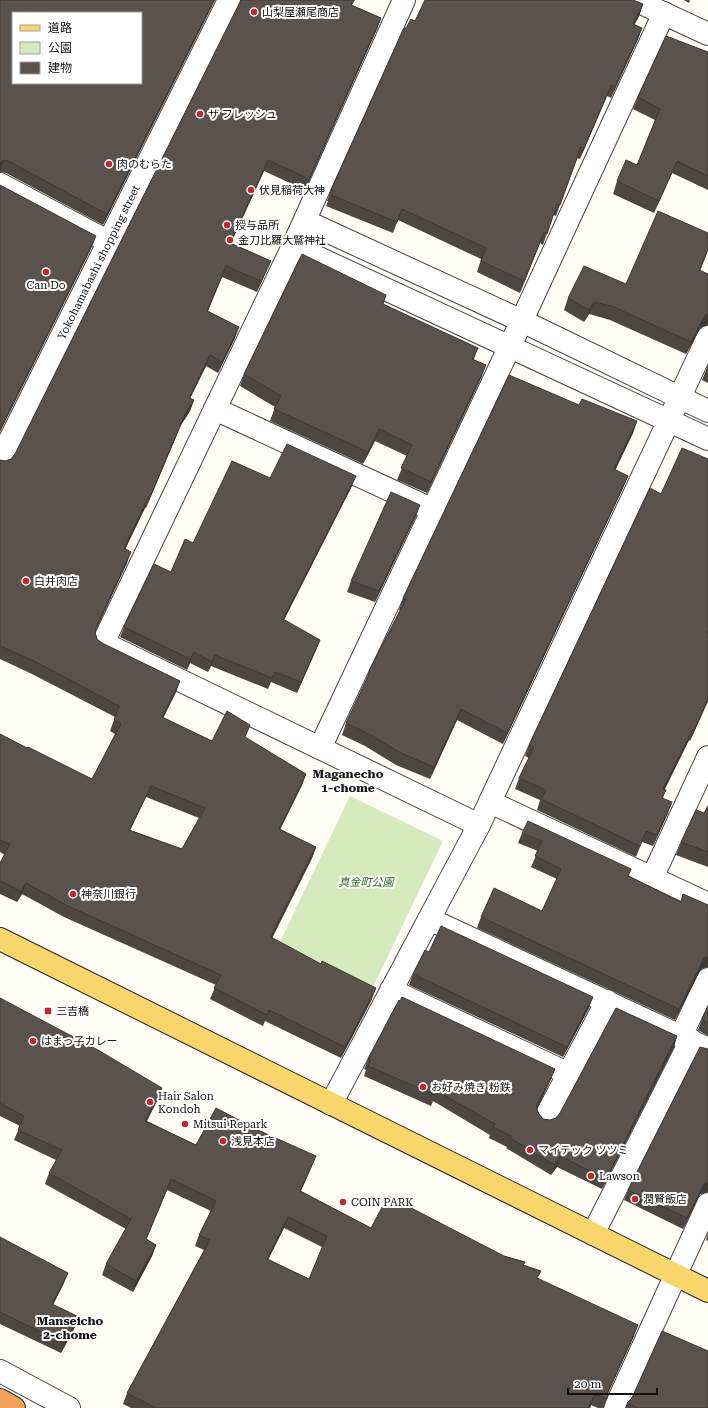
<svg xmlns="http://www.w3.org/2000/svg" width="708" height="1408" font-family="'Roboto Serif','Noto Sans JP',serif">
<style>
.green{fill:#d5ebbd}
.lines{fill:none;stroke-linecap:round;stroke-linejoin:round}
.minor-casing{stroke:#444;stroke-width:24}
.major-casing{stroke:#222;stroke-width:24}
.highway-casing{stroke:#222;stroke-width:24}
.minor{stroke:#fff;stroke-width:22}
.major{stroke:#f9d66b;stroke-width:22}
.highway{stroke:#f5a25d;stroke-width:22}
.wall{fill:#4d4742;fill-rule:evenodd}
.shaded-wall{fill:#3f3936}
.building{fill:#5a524d;stroke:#3f3936;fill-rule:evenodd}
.poi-dot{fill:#c4262e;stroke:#fff;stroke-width:1.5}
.labels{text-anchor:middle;stroke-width:4;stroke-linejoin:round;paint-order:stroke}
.poi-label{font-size:11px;fill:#111;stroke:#fff;text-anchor:start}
.street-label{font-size:11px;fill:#111;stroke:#fff}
.park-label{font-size:11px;font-style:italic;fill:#2f6b1f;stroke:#fff}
.neighbourhood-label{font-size:12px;font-weight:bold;fill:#111;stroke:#fff}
</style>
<rect width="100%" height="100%" fill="#fffdf5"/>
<path class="green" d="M 350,796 L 443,841 L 371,991 L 278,946 Z"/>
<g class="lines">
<defs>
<g id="minor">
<path d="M 404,0 L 293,246 L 103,643 L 479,825"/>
<path d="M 635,0 L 708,34"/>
<path d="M 0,184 L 109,242"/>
<path d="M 305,221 L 522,321 L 708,411"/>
<path d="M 293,246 L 708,439"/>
<path d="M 215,409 L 433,510"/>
<path id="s1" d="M 0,460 L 229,0"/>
<path d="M 320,748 L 510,346 L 664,13"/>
<path d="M 490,802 L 708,904"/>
<path d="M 652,878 L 708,757"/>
<path d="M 429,919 L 708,1049"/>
<path d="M 391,990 L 569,1074"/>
<path d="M 681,1036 L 708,979"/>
<path d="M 331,1104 L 479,825 L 708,337"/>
<path d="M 545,1118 L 607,1001"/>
<path d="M 593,1234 L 691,1040"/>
<path d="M 0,1371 L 69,1408"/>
<path d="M 615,1408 L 708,1204"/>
</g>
<path id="major" d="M 0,939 L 708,1291"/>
<path id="highway" d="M 0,1400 L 14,1408"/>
</defs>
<use href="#minor" class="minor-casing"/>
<use href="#major" class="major-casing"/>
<use href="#highway" class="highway-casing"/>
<use href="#minor" class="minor"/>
<use href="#major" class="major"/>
<use href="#highway" class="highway"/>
</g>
<path class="wall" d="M 0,0 L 215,0 L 103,225 L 6,173 L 0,172 Z
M 241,0 L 355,0 L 352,5 L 381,18 L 377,29 L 305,190 L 264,171 L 231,243 L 271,261 L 266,272 L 257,292 L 222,277 L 208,311 L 239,327 L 235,338 L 218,373 L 206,366 L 190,398 L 194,400 L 190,411 L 181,425 L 146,508 L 145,508 L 125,549 L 127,563 L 95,632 L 97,639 L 102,643 L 180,681 L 176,692 L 163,718 L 212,741 L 245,737 L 306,774 L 302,785 L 280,829 L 316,847 L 312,858 L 272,938 L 372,999 L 341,1058 L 265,1021 L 263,1026 L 210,999 L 216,985 L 64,917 L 22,894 L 17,902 L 0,894 L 0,863 L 5,855 L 0,852 L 0,734 L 27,748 L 92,779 L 115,734 L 110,731 L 115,717 L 32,674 L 0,659 L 0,460 L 5,461 L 11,459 L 15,454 ZM 146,797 L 199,818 L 182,849 L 130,830 Z
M 684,0 L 690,0 L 689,3 Z
M 643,4 L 639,16 L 634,25 L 642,28 L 638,39 L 611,98 L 607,96 L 580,159 L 577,158 L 556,216 L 553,215 L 543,245 L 540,243 L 520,293 L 477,272 L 481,259 L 398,220 L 393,233 L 326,206 L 328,201 L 327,201 L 331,190 L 406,28 L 415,21 Z
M 708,52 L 708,190 L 672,173 L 654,213 L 613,194 L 617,181 L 637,165 L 655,120 L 633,109 L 638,97 Z
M 708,251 L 700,271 L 708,274 L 708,325 L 701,327 L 686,354 L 610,320 L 589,314 L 584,322 L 564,310 L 568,298 L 626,284 Z
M 383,304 L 474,359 L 482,376 L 427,493 L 397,480 L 407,456 L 375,441 L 363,464 L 270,421 L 275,407 L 240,386 L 244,374 Z
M 708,365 L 708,383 L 702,380 Z
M 579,405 L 637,421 L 633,433 L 615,470 L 628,476 L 623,488 L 503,744 L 457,720 L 430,779 L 396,765 L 365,746 L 342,735 L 346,723 L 365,683 L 369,671 L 400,610 L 399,610 L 403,598 Z
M 708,459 L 708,701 L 690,741 L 689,740 L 665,789 L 663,799 L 668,813 L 653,846 L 642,842 L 636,857 L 537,810 L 540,800 L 515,789 L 519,778 L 529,758 L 525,756 L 529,745 L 661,494 Z
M 270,478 L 352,486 L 284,620 L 320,640 L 316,650 L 297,693 L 271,682 L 268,689 L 211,666 L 208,672 L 190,663 L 187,670 L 120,637 L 124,627 L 171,572 L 193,543 Z
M 420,505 L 416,516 L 375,602 L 347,592 L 351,581 Z
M 708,806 L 708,867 L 676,855 L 681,842 L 704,813 Z
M 522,833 L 629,876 L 681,901 L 683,894 L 708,905 L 708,967 L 707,967 L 701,969 L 675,1020 L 477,928 L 481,917 L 542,911 L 557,879 L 531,867 L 538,851 L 518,843 Z
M 413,974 L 589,1008 L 563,1057 L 409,985 Z
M 0,998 L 158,1099 L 147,1121 L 196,1145 L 312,1166 L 301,1191 L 371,1228 L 504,1256 L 525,1262 L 523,1265 L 538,1279 L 634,1336 L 607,1395 L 607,1399 L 604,1408 L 598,1408 L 591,1405 L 590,1408 L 131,1408 L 123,1404 L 127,1393 L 204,1250 L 195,1246 L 199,1235 L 211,1211 L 167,1190 L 146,1239 L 156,1245 L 152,1256 L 133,1292 L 102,1275 L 106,1264 L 126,1229 L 45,1184 L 49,1173 L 56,1160 L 14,1140 L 20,1126 L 0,1116 ZM 284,1228 L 322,1247 L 309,1279 L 268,1259 Z
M 708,1006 L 708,1036 L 698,1030 L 702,1019 Z
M 677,1036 L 674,1047 L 602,1189 L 557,1167 L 551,1175 L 506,1148 L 507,1147 L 489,1138 L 490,1135 L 433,1101 L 431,1106 L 364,1076 L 366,1070 L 364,1069 L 368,1059 L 555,1069 L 551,1079 L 537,1109 L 539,1114 L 543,1119 L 550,1120 L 556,1118 Z
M 708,1049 L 708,1192 L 700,1194 L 683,1229 L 624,1200 L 628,1190 Z
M 708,1233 L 708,1241 L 706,1240 Z
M 0,1237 L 64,1283 L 53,1305 L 79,1317 L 75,1327 L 61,1353 L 0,1324 Z
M 627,1403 L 708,1408 L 625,1408 Z"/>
<path class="shaded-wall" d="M 214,0 L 215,0 L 103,225 L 107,214 Z
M 643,4 L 639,16 L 629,35 L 633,24 Z
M 381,18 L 377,29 L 305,190 L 309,179 Z
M 642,28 L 638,39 L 611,98 L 615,87 Z
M 611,85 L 607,96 L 580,159 L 584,148 Z
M 4,160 L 0,171 L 0,162 Z
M 268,160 L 264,171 L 226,254 L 230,243 Z
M 677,161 L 672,173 L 654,213 L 659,201 Z
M 544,232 L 540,243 L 520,293 L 524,281 Z
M 96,236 L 92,247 L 0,432 L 0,429 Z
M 271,261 L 266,272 L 257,292 L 261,281 Z
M 226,266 L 222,277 L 203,322 L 207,311 Z
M 594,302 L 589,314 L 584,322 L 589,310 Z
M 708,314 L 708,323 L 707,325 L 701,327 L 686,354 L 691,342 L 705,315 Z
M 239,327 L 235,338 L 218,373 L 222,362 Z
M 478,348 L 474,359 L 472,359 Z
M 210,355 L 206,366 L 185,409 L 189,398 Z
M 486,365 L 482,376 L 427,493 L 431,482 Z
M 194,400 L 190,411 L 181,425 L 146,508 L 150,497 L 185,414 Z
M 637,421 L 633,433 L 610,481 L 614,469 Z
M 379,429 L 375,441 L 363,464 L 368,452 Z
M 356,476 L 352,486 L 279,629 L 283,619 Z
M 628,476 L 623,488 L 503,744 L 507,733 Z
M 149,496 L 145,508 L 120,560 L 124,548 Z
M 420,505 L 416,516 L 375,602 L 379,591 Z
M 131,552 L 127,563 L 92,638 L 96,627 Z
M 320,640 L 316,650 L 297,693 L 301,682 Z
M 194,652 L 190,663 L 187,670 L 190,659 Z
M 215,655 L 211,666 L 208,672 L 212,662 Z
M 180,681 L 176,692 L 158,728 L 162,717 Z
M 708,699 L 708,701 L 690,741 L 694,730 Z
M 461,709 L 457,720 L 430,779 L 434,767 Z
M 693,729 L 689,740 L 659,800 L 663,789 Z
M 306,774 L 302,785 L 275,840 L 279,829 Z
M 151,786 L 146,797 L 125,841 L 129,830 Z
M 672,802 L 668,813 L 653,846 L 657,835 Z
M 316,847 L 312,858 L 267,948 L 271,937 Z
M 26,883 L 22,894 L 17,902 L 21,891 Z
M 708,957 L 708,963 L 707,967 L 701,969 L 675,1020 L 679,1009 L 704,958 Z
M 376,988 L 372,999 L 341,1058 L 345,1047 Z
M 593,997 L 589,1008 L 563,1057 L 567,1047 Z
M 677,1036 L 674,1047 L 602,1189 L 606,1179 Z
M 555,1069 L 551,1079 L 533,1118 L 536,1107 Z
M 162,1088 L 158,1099 L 141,1131 L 145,1121 Z
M 316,1156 L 312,1166 L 296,1201 L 300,1191 Z
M 560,1156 L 557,1167 L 551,1175 L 555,1165 Z
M 171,1179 L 167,1190 L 142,1250 L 146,1239 Z
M 708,1182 L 708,1189 L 707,1192 L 700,1194 L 683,1229 L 687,1218 L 704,1184 Z
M 288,1217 L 284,1228 L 263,1270 L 267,1259 Z
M 156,1245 L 152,1256 L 133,1292 L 136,1281 Z
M 68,1273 L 64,1283 L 48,1314 L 52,1304 Z
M 79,1317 L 75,1327 L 61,1353 L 64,1343 Z
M 638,1325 L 634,1336 L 605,1399 L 608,1392 Z
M 595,1394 L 590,1408 L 588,1408 Z"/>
<path class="building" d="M 0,0 L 214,0 L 107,214 L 10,162 L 4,160 L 0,162 ZM 13,13 L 141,13 L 141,83 L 13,83 Z
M 241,0 L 353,0 L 351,5 L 381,18 L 309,179 L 268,160 L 230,243 L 271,261 L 261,281 L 226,266 L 207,311 L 239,327 L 222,362 L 210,355 L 189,398 L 194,400 L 185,414 L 150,497 L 149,496 L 124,548 L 131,552 L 96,627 L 95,632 L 97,639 L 102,643 L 180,681 L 162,717 L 212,741 L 227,711 L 250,725 L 245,737 L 306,774 L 279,829 L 316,847 L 271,937 L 321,964 L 322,961 L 376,988 L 345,1047 L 269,1010 L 267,1015 L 214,988 L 221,975 L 68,906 L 26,883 L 21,891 L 0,881 L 0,863 L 10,844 L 0,840 L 0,734 L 27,748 L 28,747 L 92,779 L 121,724 L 114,720 L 119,706 L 36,662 L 0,646 L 0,460 L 5,461 L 11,459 L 15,454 ZM 151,786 L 205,808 L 182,849 L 129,830 Z
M 425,0 L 633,0 L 643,4 L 633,24 L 642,28 L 615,87 L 611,85 L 584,148 L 581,147 L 560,205 L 557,204 L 547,234 L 544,232 L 524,281 L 481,261 L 486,248 L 402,209 L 397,222 L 331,195 L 333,190 L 331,190 L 404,28 L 406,28 L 411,19 L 415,21 Z
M 666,36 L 708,52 L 708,176 L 677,161 L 659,201 L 617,181 L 626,160 L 637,165 L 660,109 L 638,97 Z
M 0,185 L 96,236 L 0,429 Z
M 658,211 L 708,233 L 708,249 L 699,270 L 708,274 L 708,314 L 705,315 L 691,342 L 614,307 L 594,302 L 589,310 L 568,298 L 584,266 L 626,284 Z
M 302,254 L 386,295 L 383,304 L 478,348 L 472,359 L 486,365 L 431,482 L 401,468 L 412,445 L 379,429 L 368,452 L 274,409 L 281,396 L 244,374 Z
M 509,375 L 579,405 L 582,399 L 637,421 L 614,469 L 628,476 L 507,733 L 461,709 L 434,767 L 401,753 L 369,734 L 346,723 L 370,672 L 369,671 L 406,599 L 403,598 Z
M 287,444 L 356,476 L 283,619 L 320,640 L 301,682 L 275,672 L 272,678 L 215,655 L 212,662 L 194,652 L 190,659 L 124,627 L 154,564 L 171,572 L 185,539 L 193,543 L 232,461 L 270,478 Z
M 682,448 L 708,459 L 708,631 L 707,633 L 708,634 L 708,699 L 694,730 L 693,729 L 663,789 L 666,790 L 662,798 L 672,802 L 657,835 L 646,831 L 640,846 L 541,799 L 546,790 L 519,778 L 534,747 L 529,745 L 650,488 L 661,494 Z
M 391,492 L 420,505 L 379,591 L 351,581 Z
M 708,806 L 708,852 L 681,842 L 696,810 L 704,813 Z
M 528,821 L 631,869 L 628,876 L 681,902 L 683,894 L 708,905 L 708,957 L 704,958 L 679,1009 L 481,917 L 494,888 L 542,911 L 561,869 L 535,856 L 542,841 L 522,833 Z
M 441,926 L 593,997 L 567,1047 L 413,974 L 425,950 L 429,952 Z
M 402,997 L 555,1069 L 536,1107 L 539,1114 L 543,1119 L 550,1120 L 556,1118 L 560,1113 L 616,1008 L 677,1036 L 606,1179 L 560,1156 L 555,1165 L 510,1138 L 511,1136 L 493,1127 L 495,1124 L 437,1091 L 435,1095 L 368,1066 L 371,1060 L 368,1059 L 399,1000 L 400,1001 Z
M 0,998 L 98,1050 L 162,1088 L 145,1121 L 196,1145 L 216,1108 L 260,1131 L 316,1156 L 300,1191 L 371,1228 L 388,1196 L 504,1256 L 525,1262 L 523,1265 L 541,1271 L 537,1278 L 638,1325 L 608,1392 L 607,1399 L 595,1394 L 588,1408 L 156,1408 L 127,1393 L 210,1240 L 199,1235 L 216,1201 L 171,1179 L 146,1239 L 156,1245 L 136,1281 L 106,1264 L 131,1219 L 49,1173 L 62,1150 L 18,1130 L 24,1116 L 0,1103 ZM 288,1217 L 327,1236 L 309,1279 L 267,1259 Z
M 708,1006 L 708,1023 L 702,1019 Z
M 700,1047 L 708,1049 L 708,1182 L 704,1184 L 687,1218 L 628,1190 Z
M 0,1237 L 68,1273 L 52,1304 L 79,1317 L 64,1343 L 0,1312 Z
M 662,1331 L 708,1351 L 708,1408 L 637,1408 L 627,1403 L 632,1398 Z"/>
<g class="poi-dot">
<circle cx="254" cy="12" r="4"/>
<circle cx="200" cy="114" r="4"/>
<circle cx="109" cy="164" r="4"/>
<circle cx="251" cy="190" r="4"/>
<circle cx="227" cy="225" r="4"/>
<circle cx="230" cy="240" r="4"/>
<circle cx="46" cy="272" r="4"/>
<circle cx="26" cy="581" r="4"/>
<circle cx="73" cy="894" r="4"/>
<rect x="44" y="1007" width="8" height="8" rx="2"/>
<circle cx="33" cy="1041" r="4"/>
<circle cx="423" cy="1087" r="4"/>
<circle cx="150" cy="1102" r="4"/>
<circle cx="185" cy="1124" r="4"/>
<circle cx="223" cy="1141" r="4"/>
<circle cx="530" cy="1150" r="4"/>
<circle cx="591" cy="1176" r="4"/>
<circle cx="635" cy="1199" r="4"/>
<circle cx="343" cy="1202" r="4"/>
</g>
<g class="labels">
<g class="poi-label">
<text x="262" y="16">山梨屋瀬尾商店</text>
<text x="208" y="118">ザ フレッシュ</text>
<text x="117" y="168">肉のむらた</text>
<text x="259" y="194">伏見稲荷大神</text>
<text x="235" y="229">授与品所</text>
<text x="238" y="244">金刀比羅大鷲神社</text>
<text x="46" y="289" text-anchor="middle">Can Do</text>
<text x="34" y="585">白井肉店</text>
<text x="81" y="898">神奈川銀行</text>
<text x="56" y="1015">三吉橋</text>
<text x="41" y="1045">はまっ子カレー</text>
<text x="431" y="1091">お好み焼き 粉鉄</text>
<text x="158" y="1100">Hair Salon<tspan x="158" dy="13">Kondoh</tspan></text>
<text x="193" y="1128">Mitsui Repark</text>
<text x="231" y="1145">浅見本店</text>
<text x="538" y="1154">マイテック ツツミ</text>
<text x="599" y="1180">Lawson</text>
<text x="643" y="1203">潤賢飯店</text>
<text x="351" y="1206">COIN PARK</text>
</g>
<g class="street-label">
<text dy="4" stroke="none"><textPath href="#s1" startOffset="221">Yokohamabashi shopping street</textPath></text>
</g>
<g class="park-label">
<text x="366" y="886">真金町公園</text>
</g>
<g class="neighbourhood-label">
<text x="348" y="778">Maganecho<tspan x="348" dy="14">1-chome</tspan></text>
<text x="70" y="1325">Manseicho<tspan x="70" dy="14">2-chome</tspan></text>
</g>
</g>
<rect x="12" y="12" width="130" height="72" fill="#ffffff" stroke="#a0a0a0"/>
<rect x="20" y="25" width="20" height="6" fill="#f9d66b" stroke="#a0a0a0"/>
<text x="48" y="32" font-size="12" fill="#111111">道路</text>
<rect x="20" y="42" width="20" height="12" fill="#d5ebbd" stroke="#a0a0a0"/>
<text x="48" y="52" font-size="12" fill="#111111">公園</text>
<rect x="20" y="62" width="20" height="12" fill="#5a524d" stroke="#a0a0a0"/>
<text x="48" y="72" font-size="12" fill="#111111">建物</text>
<path d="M568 1388v6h89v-6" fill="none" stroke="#111111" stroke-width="2"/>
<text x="574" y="1388" font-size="12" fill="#111111" stroke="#ffffff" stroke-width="3" paint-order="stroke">20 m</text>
</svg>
